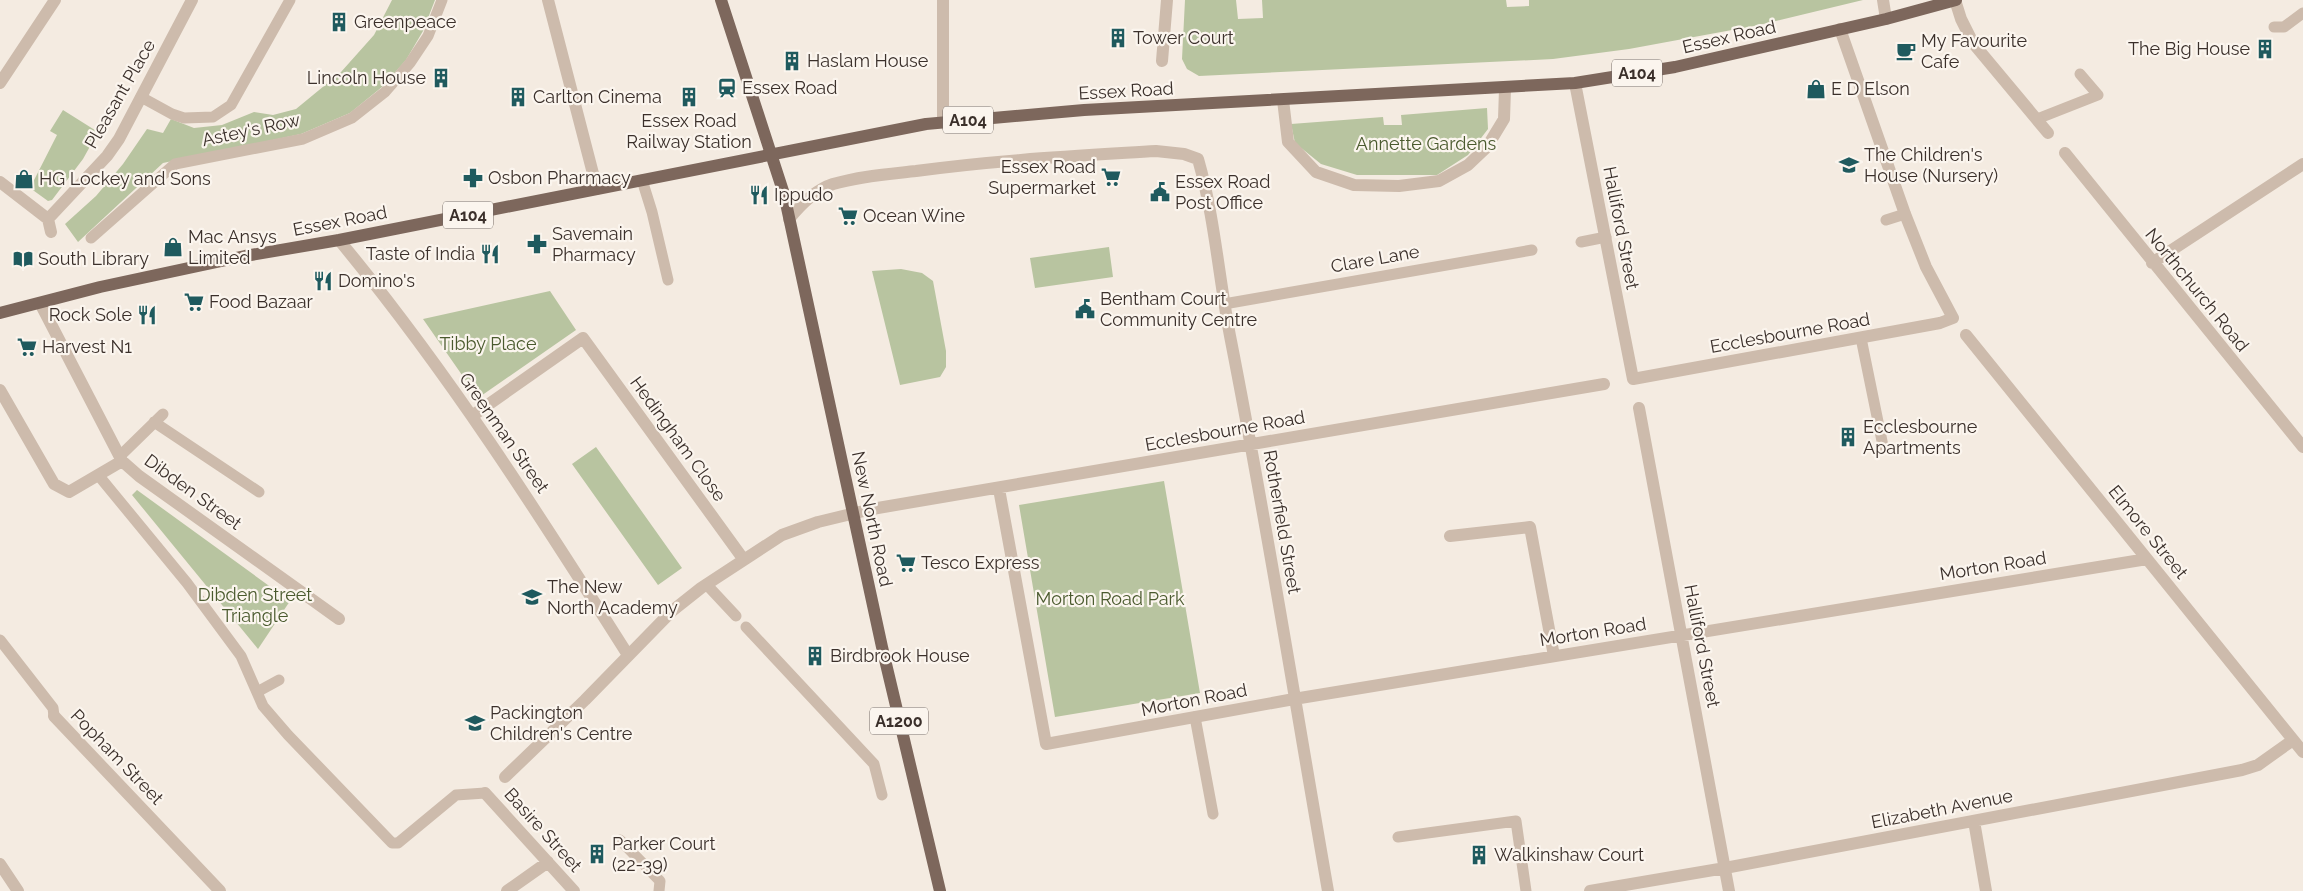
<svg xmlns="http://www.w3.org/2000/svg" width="2303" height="891" font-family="Raleway,sans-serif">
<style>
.green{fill:#b8c4a0}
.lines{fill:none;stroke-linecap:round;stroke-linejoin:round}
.service{stroke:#cdbbac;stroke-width:11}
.minor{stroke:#cdbbac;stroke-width:12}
.primary{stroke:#7d675c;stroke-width:12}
.labels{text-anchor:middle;stroke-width:4.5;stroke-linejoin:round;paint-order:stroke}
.shield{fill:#fbf5ee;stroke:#756b66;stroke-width:1}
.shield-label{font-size:16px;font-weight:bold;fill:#3b302b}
.poi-label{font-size:18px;fill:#3b302b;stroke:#fbf5ee;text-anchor:start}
.street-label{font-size:18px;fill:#3b302b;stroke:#fbf5ee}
.park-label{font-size:18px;fill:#4a5a2e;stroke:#fbf5ee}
</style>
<rect width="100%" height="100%" fill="#f4ebe1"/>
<path class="green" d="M 392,0 L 435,0 L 423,31 L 406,60 L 382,87 L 350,113 L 301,134 L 163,163 L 78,242 L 65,224 L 96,196 L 123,164 L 147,129 L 163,133 L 171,119 L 194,128 L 222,125 L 254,112 L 273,115 L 296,109 L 341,72 L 374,35 Z
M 1185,0 L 1236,0 L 1238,19 L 1263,18 L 1262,0 L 1506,0 L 1507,7 L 1529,6 L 1529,0 L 1863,0 L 1759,25 L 1629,49 L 1553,59 L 1199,76 L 1187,69 L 1182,59 Z
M 1487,108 L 1488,129 L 1468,155 L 1437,175 L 1357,175 L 1321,164 L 1295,143 L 1291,124 L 1383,117 L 1384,125 L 1402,125 L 1401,115 Z
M 63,110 L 98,132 L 83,159 L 52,200 L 48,201 L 30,188 L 57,135 L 50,131 Z
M 1109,247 L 1113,277 L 1035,288 L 1030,258 Z
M 901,269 L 922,273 L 933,281 L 946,351 L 946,367 L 940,377 L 900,385 L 872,271 Z
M 550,291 L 576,330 L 478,398 L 423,319 Z
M 596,447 L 682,568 L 658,585 L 572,464 Z
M 1164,481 L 1200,693 L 1055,717 L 1019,505 Z
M 137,490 L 290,601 L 258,649 L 132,495 Z"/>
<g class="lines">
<path class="service" d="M 2274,27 L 2284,27 L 2303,13
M 141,97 L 172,114 L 184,118 L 213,117 L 231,105 L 290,0
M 2037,119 L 2098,95 L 2080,74
M 642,180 L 652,212 L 668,280
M 1886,220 L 1905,214
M 91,238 L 175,164 L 303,139 L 352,118 L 385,92 L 410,63 L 428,36 L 442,0
M 1581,242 L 1606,237
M 1224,304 L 1532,250
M 1861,338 L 1883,446
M 154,422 L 259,492
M 120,456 L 163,414
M 99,476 L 187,583 L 241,656 L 263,706 L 288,735 L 392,843 L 398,843 L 456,795 L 485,793
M 707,585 L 736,616
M 746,627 L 874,764 L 882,795
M 0,640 L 53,708 L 54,716
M 257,692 L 279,680
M 1195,717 L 1213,814
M 1398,837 L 1516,821 L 1526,891
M 620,840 L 660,881 L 659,891"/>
<path class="minor" d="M 548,0 L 597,189
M 943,0 L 943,122
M 1883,0 L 1886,19
M 1955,0 L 1961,19 L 1973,43 L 2048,133
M 1162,61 L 1167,0
M 0,83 L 55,0
M 1575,83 L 1633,379 L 1940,323 L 1953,318 L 1926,267 L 1905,214 L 1840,29
M 1283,100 L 1288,142 L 1316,172 L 1354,185 L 1399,186 L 1439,181 L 1468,165 L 1487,147 L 1504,119 L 1505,89
M 2065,153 L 2303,447
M 0,182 L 48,219 L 51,232
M 48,219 L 107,156 L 119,139 L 192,0
M 789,219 C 801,204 815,190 833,184 C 860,176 889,174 916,171 C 996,160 1076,156 1156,151 L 1184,154 L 1198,159 C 1215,218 1219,281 1231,341 C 1267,524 1296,708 1328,891
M 339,240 C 447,370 538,513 628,655
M 2152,263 L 2303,164
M 40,303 L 122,461 L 139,476 L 339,619
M 1966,335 L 2303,752
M 0,390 L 54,484 L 69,492 L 122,461
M 1639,408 L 1729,891
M 472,416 L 583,338 L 744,560
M 999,489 L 1046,744 L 1294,699 L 2147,559
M 1450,536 L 1530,527 L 1554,656
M 54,716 L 220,891
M 505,777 L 585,700 L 672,611 L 701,588 L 782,535 L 818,522 L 872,509 L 1604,384
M 485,793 L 574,891
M 1974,821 L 1986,891
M 0,864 L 18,891
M 507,891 L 548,862
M 1590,891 L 1725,868 L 2242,770 L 2258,765 L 2293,740"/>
<path class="primary" d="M 721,0 L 784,194 L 882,647 L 940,891
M 0,313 L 100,287 L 245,256 L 339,240 L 926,124 L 1084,110 L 1575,83 L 1675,67 L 1886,19 L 1956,0"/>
</g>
<defs>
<symbol id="building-bare" viewBox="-9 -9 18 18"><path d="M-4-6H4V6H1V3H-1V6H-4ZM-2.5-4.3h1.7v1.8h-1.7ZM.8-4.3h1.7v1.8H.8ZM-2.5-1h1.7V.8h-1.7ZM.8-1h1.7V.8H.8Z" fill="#1f5a5e" stroke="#fbf5ee" stroke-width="2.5" paint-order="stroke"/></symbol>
<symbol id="cafe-bare" viewBox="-9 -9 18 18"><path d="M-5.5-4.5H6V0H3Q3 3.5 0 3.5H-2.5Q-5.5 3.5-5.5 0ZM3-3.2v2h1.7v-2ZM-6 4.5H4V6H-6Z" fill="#1f5a5e" stroke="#fbf5ee" stroke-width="2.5" paint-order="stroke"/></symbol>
<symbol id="station-bare" viewBox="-9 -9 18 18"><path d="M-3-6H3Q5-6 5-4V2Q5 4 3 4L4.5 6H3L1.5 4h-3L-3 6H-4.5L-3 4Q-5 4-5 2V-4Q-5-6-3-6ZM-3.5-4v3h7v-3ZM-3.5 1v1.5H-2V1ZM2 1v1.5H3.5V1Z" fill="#1f5a5e" stroke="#fbf5ee" stroke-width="2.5" paint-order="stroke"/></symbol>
<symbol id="shop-bare" viewBox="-9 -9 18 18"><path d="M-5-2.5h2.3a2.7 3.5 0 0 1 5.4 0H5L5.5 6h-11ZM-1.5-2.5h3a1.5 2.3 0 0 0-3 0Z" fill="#1f5a5e" stroke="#fbf5ee" stroke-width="2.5" paint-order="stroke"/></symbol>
<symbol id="school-bare" viewBox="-9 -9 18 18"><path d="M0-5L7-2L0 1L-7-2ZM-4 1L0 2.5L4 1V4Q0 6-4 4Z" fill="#1f5a5e" stroke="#fbf5ee" stroke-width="2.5" paint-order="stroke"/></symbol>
<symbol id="supermarket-bare" viewBox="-9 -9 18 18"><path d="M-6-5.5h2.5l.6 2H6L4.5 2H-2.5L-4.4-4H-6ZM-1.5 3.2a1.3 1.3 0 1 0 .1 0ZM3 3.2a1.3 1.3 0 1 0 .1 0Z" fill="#1f5a5e" stroke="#fbf5ee" stroke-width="2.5" paint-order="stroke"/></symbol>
<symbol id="pharmacy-bare" viewBox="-9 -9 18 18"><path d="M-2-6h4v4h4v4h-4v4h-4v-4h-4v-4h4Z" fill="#1f5a5e" stroke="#fbf5ee" stroke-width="2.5" paint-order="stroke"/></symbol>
<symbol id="civic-bare" viewBox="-9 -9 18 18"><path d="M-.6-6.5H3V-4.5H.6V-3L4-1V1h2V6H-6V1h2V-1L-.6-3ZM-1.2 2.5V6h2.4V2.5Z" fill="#1f5a5e" stroke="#fbf5ee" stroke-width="2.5" paint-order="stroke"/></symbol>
<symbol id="restaurant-bare" viewBox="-9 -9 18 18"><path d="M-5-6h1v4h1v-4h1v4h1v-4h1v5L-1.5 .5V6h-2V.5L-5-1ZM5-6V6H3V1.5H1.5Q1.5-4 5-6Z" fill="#1f5a5e" stroke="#fbf5ee" stroke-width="2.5" paint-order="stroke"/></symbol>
<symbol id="library-bare" viewBox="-9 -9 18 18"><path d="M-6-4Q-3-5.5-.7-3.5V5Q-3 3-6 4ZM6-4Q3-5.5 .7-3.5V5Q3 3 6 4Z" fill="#1f5a5e" stroke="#fbf5ee" stroke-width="2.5" paint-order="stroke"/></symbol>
</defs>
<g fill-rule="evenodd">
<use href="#building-bare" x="325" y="8" width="28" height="28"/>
<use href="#building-bare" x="1104" y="24" width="28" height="28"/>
<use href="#building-bare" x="2251" y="35" width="28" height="28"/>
<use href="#cafe-bare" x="1892" y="37" width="28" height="28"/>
<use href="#building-bare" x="778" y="47" width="28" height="28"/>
<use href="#building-bare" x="427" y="64" width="28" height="28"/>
<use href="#station-bare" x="713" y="74" width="28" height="28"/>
<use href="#shop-bare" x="1802" y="75" width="28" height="28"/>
<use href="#building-bare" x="504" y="83" width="28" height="28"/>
<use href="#building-bare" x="675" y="83" width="28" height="28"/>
<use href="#school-bare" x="1835" y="151" width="28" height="28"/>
<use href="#supermarket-bare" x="1097" y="163" width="28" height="28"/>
<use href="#pharmacy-bare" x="459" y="164" width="28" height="28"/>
<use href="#shop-bare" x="10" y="165" width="28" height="28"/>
<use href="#civic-bare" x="1146" y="178" width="28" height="28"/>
<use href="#restaurant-bare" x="745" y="181" width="28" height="28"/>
<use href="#supermarket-bare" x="834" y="202" width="28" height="28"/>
<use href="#pharmacy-bare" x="523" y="230" width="28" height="28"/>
<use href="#shop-bare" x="159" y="233" width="28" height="28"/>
<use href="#restaurant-bare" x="476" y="240" width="28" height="28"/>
<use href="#library-bare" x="9" y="245" width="28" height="28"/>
<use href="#restaurant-bare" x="309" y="267" width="28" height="28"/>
<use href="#supermarket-bare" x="180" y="288" width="28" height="28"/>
<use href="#civic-bare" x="1071" y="295" width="28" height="28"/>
<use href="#restaurant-bare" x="133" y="301" width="28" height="28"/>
<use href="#supermarket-bare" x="13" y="333" width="28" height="28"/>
<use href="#building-bare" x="1834" y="423" width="28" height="28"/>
<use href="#supermarket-bare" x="892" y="549" width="28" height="28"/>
<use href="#school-bare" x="518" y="583" width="28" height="28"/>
<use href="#building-bare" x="801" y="642" width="28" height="28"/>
<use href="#school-bare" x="461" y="709" width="28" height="28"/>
<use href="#building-bare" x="583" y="840" width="28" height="28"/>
<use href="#building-bare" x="1465" y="841" width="28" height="28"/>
</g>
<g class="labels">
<g class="shield">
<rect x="1612" y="59.5" width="50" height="27" rx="4"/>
<rect x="943" y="106.5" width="50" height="27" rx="4"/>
<rect x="443" y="201.5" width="50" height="27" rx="4"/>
<rect x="870" y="707.5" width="58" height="27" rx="4"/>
</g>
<g class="shield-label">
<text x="1637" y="79">A104</text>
<text x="968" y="126">A104</text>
<text x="468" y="221">A104</text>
<text x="899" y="727">A1200</text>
</g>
<g class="poi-label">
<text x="354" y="28">Greenpeace</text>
<text x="1133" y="44">Tower Court</text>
<text x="1921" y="47">My Favourite<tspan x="1921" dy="21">Cafe</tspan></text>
<text x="2250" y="55" text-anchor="end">The Big House</text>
<text x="807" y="67">Haslam House</text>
<text x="426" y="84" text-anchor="end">Lincoln House</text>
<text x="742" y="94">Essex Road</text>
<text x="1831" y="95">E D Elson</text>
<text x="533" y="103">Carlton Cinema</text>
<text x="689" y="127" text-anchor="middle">Essex Road<tspan x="689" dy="21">Railway Station</tspan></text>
<text x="1864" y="161">The Children's<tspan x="1864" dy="21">House (Nursery)</tspan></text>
<text x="1096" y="173" text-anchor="end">Essex Road<tspan x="1096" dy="21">Supermarket</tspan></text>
<text x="488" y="184">Osbon Pharmacy</text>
<text x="39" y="185">HG Lockey and Sons</text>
<text x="1175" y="188">Essex Road<tspan x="1175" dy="21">Post Office</tspan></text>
<text x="774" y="201">Ippudo</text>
<text x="863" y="222">Ocean Wine</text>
<text x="552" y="240">Savemain<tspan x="552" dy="21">Pharmacy</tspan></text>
<text x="188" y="243">Mac Ansys<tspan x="188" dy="21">Limited</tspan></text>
<text x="475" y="260" text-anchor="end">Taste of India</text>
<text x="38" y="265">South Library</text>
<text x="338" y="287">Domino's</text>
<text x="1100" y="305">Bentham Court<tspan x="1100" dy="21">Community Centre</tspan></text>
<text x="209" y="308">Food Bazaar</text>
<text x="132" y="321" text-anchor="end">Rock Sole</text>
<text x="42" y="353">Harvest N1</text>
<text x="1863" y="433">Ecclesbourne<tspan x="1863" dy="21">Apartments</tspan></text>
<text x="921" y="569">Tesco Express</text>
<text x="547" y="593">The New<tspan x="547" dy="21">North Academy</tspan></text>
<text x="830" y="662">Birdbrook House</text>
<text x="490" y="719">Packington<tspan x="490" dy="21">Children's Centre</tspan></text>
<text x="612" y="850">Parker Court<tspan x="612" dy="21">(22-39)</tspan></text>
<text x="1494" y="861">Walkinshaw Court</text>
</g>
<g class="street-label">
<text transform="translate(1729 37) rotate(-13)" y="6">Essex Road</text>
<text transform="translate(1126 91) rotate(-3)" y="6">Essex Road</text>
<text transform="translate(120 94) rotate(-60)" y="6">Pleasant Place</text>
<text transform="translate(251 130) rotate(-12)" y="6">Astey's Row</text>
<text transform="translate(340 221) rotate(-11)" y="6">Essex Road</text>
<text transform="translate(1621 228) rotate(79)" y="6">Halliford Street</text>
<text transform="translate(1375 259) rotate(-10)" y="6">Clare Lane</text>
<text transform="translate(2197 290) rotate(51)" y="6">Northchurch Road</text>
<text transform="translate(1790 333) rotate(-10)" y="6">Ecclesbourne Road</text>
<text transform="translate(1225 431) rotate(-10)" y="6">Ecclesbourne Road</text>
<text transform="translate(504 433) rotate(55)" y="6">Greenman Street</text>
<text transform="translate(678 439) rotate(54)" y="6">Hedingham Close</text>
<text transform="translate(193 492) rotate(36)" y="6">Dibden Street</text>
<text transform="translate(872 519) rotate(78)" y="6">New North Road</text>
<text transform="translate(1282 522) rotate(80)" y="6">Rotherfield Street</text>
<text transform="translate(2148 532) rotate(51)" y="6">Elmore Street</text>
<text transform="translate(1993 566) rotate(-9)" y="6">Morton Road</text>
<text transform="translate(1593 632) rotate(-9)" y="6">Morton Road</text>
<text transform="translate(1702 646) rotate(79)" y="6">Halliford Street</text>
<text transform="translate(1194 700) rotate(-11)" y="6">Morton Road</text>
<text transform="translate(117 757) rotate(46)" y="6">Popham Street</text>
<text transform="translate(1942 809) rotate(-11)" y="6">Elizabeth Avenue</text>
<text transform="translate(543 830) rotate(48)" y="6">Basire Street</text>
</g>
<g class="park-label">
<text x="1426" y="150">Annette Gardens</text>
<text x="488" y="350">Tibby Place</text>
<text x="255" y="601">Dibden Street<tspan x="255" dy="21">Triangle</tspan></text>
<text x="1110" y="605">Morton Road Park</text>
</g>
</g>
</svg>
